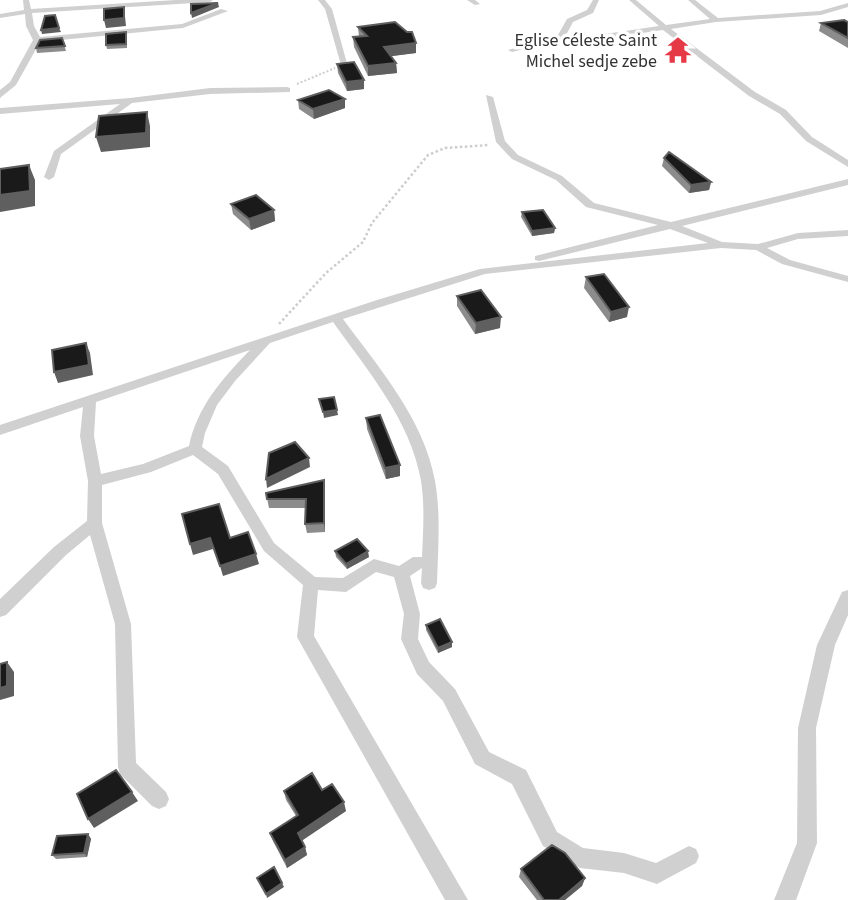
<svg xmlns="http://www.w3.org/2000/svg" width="848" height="900" font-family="'Source Sans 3',sans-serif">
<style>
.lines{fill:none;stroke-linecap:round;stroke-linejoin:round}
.path-far1{stroke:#cdcdcd;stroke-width:2;stroke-dasharray:2 2;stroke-linecap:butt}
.path{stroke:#cdcdcd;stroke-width:2.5;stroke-dasharray:2.5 2.5;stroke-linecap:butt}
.street{fill:#d0d0d0;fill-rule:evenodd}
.wall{fill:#8c8c8c}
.shaded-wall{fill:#5f5f5f}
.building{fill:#1a1a1a;stroke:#5f5f5f;stroke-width:2}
.labels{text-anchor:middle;stroke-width:7;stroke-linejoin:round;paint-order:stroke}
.far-poi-label{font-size:18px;fill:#333;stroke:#fff;text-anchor:end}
</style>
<rect width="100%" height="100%" fill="#fff"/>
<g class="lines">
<path class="path-far1" d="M 297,84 L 335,68"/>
<path class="path" d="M 279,324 L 326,273 L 363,242 L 372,223 L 428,155 L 445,148 L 489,145"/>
<path class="street" d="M 23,0 L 29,0 L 31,9 L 176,0 L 213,0 L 210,2 L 32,13 L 34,26 L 40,37 L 182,24 L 221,9 L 228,11 L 183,28 L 40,42 L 16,85 L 0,98 L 0,90 L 10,82 L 33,40 L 26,26 L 25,14 L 0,18 L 0,14 L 24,10 Z
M 318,0 L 325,0 L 332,9 L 348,67 L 341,65 L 325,9 Z
M 467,0 L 475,0 L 480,4 L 475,5 Z
M 593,0 L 599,0 L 593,13 L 573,22 L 564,39 L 551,42 L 659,26 L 629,0 L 636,0 L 666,25 L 710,19 L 688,0 L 695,0 L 718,18 L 820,11 L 848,3 L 848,7 L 821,15 L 716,22 L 671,29 L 755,92 L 786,110 L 812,137 L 848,160 L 848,167 L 806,141 L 780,114 L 749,96 L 663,30 L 532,49 L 529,48 L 512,52 L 508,50 L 558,35 L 567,19 L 587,10 Z
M 287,87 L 290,88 L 290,92 L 210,94 L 132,103 L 61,154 L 54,177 L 49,180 L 44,177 L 54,151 L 120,104 L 0,114 L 0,108 L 130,98 L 210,88 Z
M 486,95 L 493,97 L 505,141 L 518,155 L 562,176 L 594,203 L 671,222 L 848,179 L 848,185 L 682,226 L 722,242 L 758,244 L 798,233 L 848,230 L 848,236 L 798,239 L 767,248 L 790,260 L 848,276 L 848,282 L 782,264 L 756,250 L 721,248 L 485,274 L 343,319 C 379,368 424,419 435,481 C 441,514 438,549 437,583 L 435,588 L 429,590 L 423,588 L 421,583 L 422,568 L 410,576 L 420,614 L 418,639 L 429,662 L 455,689 L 489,752 L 526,770 L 557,832 L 583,848 L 624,853 L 656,863 L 689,846 L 696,849 L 699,856 L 696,863 L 657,884 L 624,873 L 580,868 L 543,846 L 512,784 L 475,764 L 443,701 L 417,674 L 401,639 L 404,614 L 394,577 L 376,572 L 346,592 L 318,590 L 314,636 L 468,900 L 445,900 L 297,637 L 303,585 L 264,551 L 218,474 L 193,455 L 151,472 L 102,485 L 102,523 L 131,624 L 136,763 L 166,792 L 169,799 L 166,806 L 159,809 L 152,806 L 120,774 L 118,767 L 115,624 L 90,535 L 66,555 L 6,615 L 0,617 L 0,599 L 54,547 L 87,521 L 88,481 L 80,436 L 83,407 L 0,435 L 0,425 L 377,300 L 480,269 L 708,243 L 670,229 L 539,261 L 535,260 L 535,256 L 658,225 L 586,207 L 556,180 L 512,159 L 496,142 ZM 333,322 C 368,371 411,421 421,481 C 425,506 423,532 422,557 L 413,557 L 399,566 L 374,559 L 343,578 L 315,577 L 274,543 L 228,466 L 202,447 L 205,433 L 217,405 L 235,381 L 270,343 ZM 250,350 C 222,379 197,407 189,446 L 143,464 L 101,474 L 94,436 L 96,402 Z
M 848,590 L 848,615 L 835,645 L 816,728 L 817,843 L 796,900 L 774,900 L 797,843 L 798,728 L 817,645 L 842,592 Z"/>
</g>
<path class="wall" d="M 848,22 L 848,48 L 819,31 L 821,23 Z
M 358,27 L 416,43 L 416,53 L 391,56 L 396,63 L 397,73 L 368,76 L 354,47 L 353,37 L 359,37 Z
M 127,36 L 127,48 L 107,49 L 106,45 Z
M 62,38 L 66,51 L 37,53 L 36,48 Z
M 337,64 L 364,89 L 347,91 L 338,73 Z
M 298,100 L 345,108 L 314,119 L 299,109 Z
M 664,158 L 711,182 L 709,190 L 689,193 L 662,166 Z
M 231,204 L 274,210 L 275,221 L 251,230 L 233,214 Z
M 522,212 L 555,228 L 554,233 L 532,236 L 521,217 Z
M 586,277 L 627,317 L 609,322 L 584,288 Z
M 457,296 L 500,328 L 475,334 L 457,306 Z
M 366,418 L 400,476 L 386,479 L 367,429 Z
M 325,489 L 325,532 L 307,533 L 305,524 L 306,508 L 269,508 L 266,493 Z
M 335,551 L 369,557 L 347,569 L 336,557 Z
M 426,625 L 452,642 L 452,647 L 438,653 L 426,630 Z
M 322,790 L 346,811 L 302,840 L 305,847 L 307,855 L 287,868 L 273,841 L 270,833 L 296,816 L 286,800 L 284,791 Z
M 88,834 L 91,839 L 87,857 L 56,859 L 52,855 Z
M 521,869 L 585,878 L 582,886 L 565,900 L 537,900 L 519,877 Z"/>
<path class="shaded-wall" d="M 218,3 L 219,7 L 192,18 L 191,13 Z
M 124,7 L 126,26 L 106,28 L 104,20 Z
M 59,28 L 61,32 L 42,34 L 41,30 Z
M 416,43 L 416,53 L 385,57 L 384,47 Z
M 396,63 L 397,73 L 368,76 L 368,66 Z
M 364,80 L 364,89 L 347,91 L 346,82 Z
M 345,99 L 345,108 L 314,119 L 313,109 Z
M 147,112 L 150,126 L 150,147 L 101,152 L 96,137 Z
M 29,165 L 35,180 L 35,206 L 0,212 L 0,195 Z
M 711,182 L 709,190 L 689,193 L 691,185 Z
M 274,210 L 275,221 L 251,230 L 249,219 Z
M 555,228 L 554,233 L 532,236 L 532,231 Z
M 629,307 L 627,317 L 609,322 L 611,312 Z
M 501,317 L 500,328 L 475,334 L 476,323 Z
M 86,343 L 90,353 L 93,375 L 58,383 L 54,372 Z
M 337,410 L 338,415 L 324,418 L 323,412 Z
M 309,458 L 310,467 L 267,488 L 266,479 Z
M 400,465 L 400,476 L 386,479 L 385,468 Z
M 324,480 L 325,489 L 325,532 L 324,523 Z
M 210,538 L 213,549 L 193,555 L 190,544 Z
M 368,551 L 369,557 L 347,569 L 346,564 Z
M 256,554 L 259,564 L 223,576 L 220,566 Z
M 452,642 L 452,647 L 438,653 L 438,648 Z
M 7,662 L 14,672 L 14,696 L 0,700 L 0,688 Z
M 132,792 L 138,801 L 94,828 L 88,819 Z
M 344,802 L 346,811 L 300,842 L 298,833 Z
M 88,834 L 91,839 L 87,857 L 84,853 Z
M 305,847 L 307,855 L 287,868 L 285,860 Z
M 585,878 L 582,886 L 565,900 L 559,900 Z
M 282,883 L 284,887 L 267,898 L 266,894 Z"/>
<path class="building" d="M 218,3 L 191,13 L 191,4 Z
M 124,7 L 124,18 L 104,20 L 104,9 Z
M 55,15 L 59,28 L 41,30 L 45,16 Z
M 844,20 L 848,22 L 848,38 L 821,23 Z
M 395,22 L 407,32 L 412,32 L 416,43 L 384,47 L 396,63 L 368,66 L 353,37 L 367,36 L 358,27 Z
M 126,32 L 126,44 L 106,45 L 106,34 Z
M 62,38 L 65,46 L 36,48 L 40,40 Z
M 354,62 L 364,80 L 346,82 L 337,64 Z
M 329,90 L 345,99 L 313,109 L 298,100 Z
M 147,112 L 146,133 L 96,137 L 99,116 Z
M 669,152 L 711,182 L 691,185 L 664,158 Z
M 29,165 L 30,191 L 0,195 L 0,169 Z
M 256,195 L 274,210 L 249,219 L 231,204 Z
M 543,210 L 555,228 L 532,231 L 522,212 Z
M 604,274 L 629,307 L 611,312 L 586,277 Z
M 481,290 L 501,317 L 476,323 L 457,296 Z
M 86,343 L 89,365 L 54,372 L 52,350 Z
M 334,397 L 337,410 L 323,412 L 319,399 Z
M 380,415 L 400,465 L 385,468 L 366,418 Z
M 295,442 L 309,458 L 266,479 L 269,453 Z
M 324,480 L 324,523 L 305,524 L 306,499 L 267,499 L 266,493 Z
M 219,504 L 230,538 L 248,532 L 256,554 L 220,566 L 210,538 L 190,544 L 182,514 Z
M 357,539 L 368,551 L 346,564 L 335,551 Z
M 440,619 L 452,642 L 438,648 L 426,625 Z
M 7,662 L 7,686 L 0,688 L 0,664 Z
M 116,770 L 132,792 L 88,819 L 77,794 Z
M 312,773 L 322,790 L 332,784 L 344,802 L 298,833 L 305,847 L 285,860 L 270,833 L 298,815 L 284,791 Z
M 88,834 L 84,853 L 52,855 L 57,836 Z
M 552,845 L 565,853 L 585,878 L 559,900 L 544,900 L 521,869 Z
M 274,867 L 282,883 L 266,894 L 257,878 Z"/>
<defs>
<symbol id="temple-bare" viewBox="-9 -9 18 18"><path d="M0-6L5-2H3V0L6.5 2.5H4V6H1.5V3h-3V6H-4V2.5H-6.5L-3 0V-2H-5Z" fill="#e63946" stroke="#fff" stroke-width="2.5" paint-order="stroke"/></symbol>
</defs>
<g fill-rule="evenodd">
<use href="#temple-bare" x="659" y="31" width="38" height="38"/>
</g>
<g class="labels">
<g class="far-poi-label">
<text x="657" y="46">Eglise céleste Saint<tspan x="657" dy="21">Michel sedje zebe</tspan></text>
</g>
</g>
</svg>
